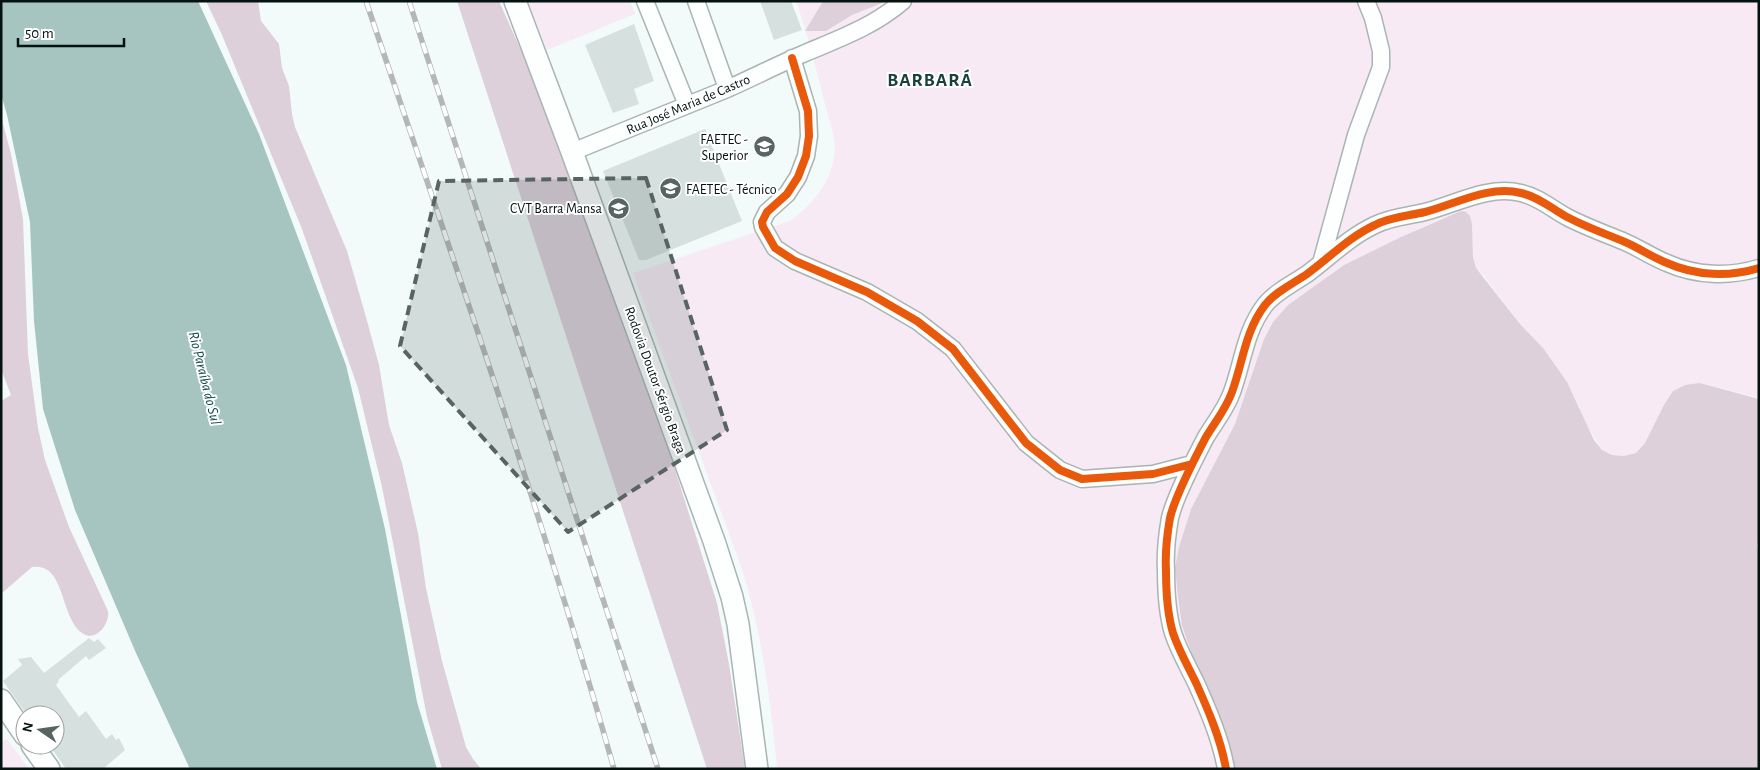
<svg xmlns="http://www.w3.org/2000/svg" width="1760" height="770" font-family="'Alegreya Sans',sans-serif">
<style>
.green{fill:#f7eaf4}
.forest{fill:#ddd0da}
.water{fill:#a6c5c1}
.building{fill:#d6e1df}
.lines{fill:none;stroke-linecap:round;stroke-linejoin:round}
.minor-casing{stroke:#a9b5b3;stroke-width:19}
.major-casing{stroke:#a9b5b3;stroke-width:24}
.minor{stroke:#fdfefe;stroke-width:16}
.major{stroke:#fdfefe;stroke-width:21}
.rail-casing{stroke:#b4b7b7;stroke-width:5.5}
.rail{stroke:#fff;stroke-width:4;stroke-dasharray:11;stroke-linecap:butt}
.cycleway-casing{stroke:#fff;stroke-width:11}
.cycleway{stroke:#e8590c;stroke-width:8}
.marked{fill:#576462;fill-opacity:0.2;stroke:#576462;stroke-width:4;stroke-dasharray:10 6;stroke-linejoin:round}
.labels{text-anchor:middle;stroke-width:4;stroke-linejoin:round;paint-order:stroke}
.street-label{font-size:14px;fill:#041210;stroke:#fff}
.poi-label{font-size:14px;fill:#041210;stroke:#fff;text-anchor:end}
.water-label{font-size:15px;font-style:italic;fill:#0c4944;stroke:#fff}
.district-label{font-size:19px;font-weight:bold;letter-spacing:1px;fill:#1a403c;stroke:#fff}
</style>
<rect width="100%" height="100%" fill="#f2fbf9"/>
<path class="green" d="M 528,1 L 630,1 L 635,14 L 547,50 Z
M 796,1 L 1759,1 L 1759,398 L 1701,383 L 1654,427 L 1645,443 L 1636,453 L 1624,456 L 1612,455 L 1602,450 L 1586,424 L 1579,406 L 1543,348 L 1520,324 L 1484,276 L 1476,268 L 1473,257 L 1472,224 L 1461,212 L 1448,218 L 1441,219 L 1401,237 L 1344,265 L 1288,305 L 1273,322 L 1264,339 L 1235,424 L 1191,509 L 1175,568 L 1178,597 L 1182,626 L 1233,769 L 777,769 C 771,701 762,634 742,569 L 633,273 L 790,221 C 812,205 830,184 834,157 C 837,141 830,123 826,108 C 817,72 808,36 796,1 Z
M 7,739 L 29,769 L 1,769 L 1,742 Z"/>
<path class="forest" d="M 206,1 L 258,1 L 261,21 L 279,44 L 282,68 L 289,86 L 292,114 L 295,127 L 347,251 L 366,317 L 379,365 L 389,425 L 402,463 L 418,533 L 426,588 L 442,661 L 466,747 L 473,759 L 481,769 L 442,769 L 427,717 L 382,487 L 358,388 L 302,229 L 222,35 Z
M 457,1 L 499,1 L 528,66 L 607,269 L 673,463 L 717,603 L 729,664 L 745,769 L 707,769 Z
M 826,1 L 887,1 L 852,15 L 826,31 L 805,31 L 822,3 Z
M 1,116 L 11,154 L 23,219 L 28,354 L 38,428 L 45,460 L 69,527 L 108,611 C 110,624 96,643 82,633 C 65,621 64,585 50,572 C 45,567 38,566 32,567 L 1,594 L 1,401 L 11,395 L 1,369 Z
M 1461,211 L 1466,212 L 1470,216 L 1472,224 L 1473,257 L 1476,268 L 1520,324 L 1543,348 L 1567,382 L 1594,440 L 1602,450 L 1612,455 L 1624,456 L 1636,453 L 1645,443 L 1664,405 L 1673,391 L 1685,385 L 1700,383 L 1759,399 L 1759,542 L 1757,544 L 1759,557 L 1759,769 L 1233,769 L 1182,626 L 1178,597 L 1175,568 L 1179,547 L 1191,509 L 1235,424 L 1264,339 L 1273,322 L 1288,305 L 1344,265 L 1401,237 Z"/>
<path class="water" d="M 1,1 L 198,1 L 259,134 L 346,365 L 385,529 L 417,702 L 437,769 L 190,769 L 136,653 L 75,510 L 43,409 L 34,321 L 30,222 L 7,115 L 1,94 Z"/>
<path class="building" d="M 760,1 L 791,1 L 802,30 L 774,40 Z
M 634,24 L 654,81 L 634,89 L 639,104 L 613,113 L 585,45 Z
M 705,129 L 742,221 L 646,260 L 639,260 L 603,171 Z
M 89,638 L 94,642 L 98,639 L 106,648 L 89,660 L 86,656 L 58,680 L 59,681 L 56,685 L 79,717 L 86,711 L 106,739 L 112,734 L 116,740 L 119,738 L 125,750 L 103,769 L 66,769 L 49,745 L 55,745 L 55,715 L 27,715 L 3,681 L 22,665 L 18,659 L 31,657 L 44,673 Z"/>
<g class="lines">
<defs>
<path id="minor" d="M 645,1 L 687,105
M 696,1 L 727,88
M 792,58 L 808,111 L 809,136 L 806,156 L 798,177 L 787,194 L 767,212 L 762,222 L 763,227 L 775,248 L 795,261 L 867,292 L 917,321 L 953,349 L 1026,443 L 1060,470 L 1082,479 L 1153,474 L 1192,464
M 572,152 C 624,131 675,110 727,89 C 752,78 777,65 803,54 C 838,39 873,27 903,1
M 1321,263 L 1356,135 L 1381,67 L 1381,51 L 1373,18 L 1366,1
M 1226,769 C 1221,740 1209,712 1197,685 C 1189,668 1179,651 1173,633 C 1167,613 1166,591 1166,570 C 1165,553 1167,535 1170,518 C 1175,496 1195,458 1206,437 C 1215,422 1226,409 1232,392 C 1243,362 1245,331 1265,305 C 1275,292 1294,283 1307,274 C 1329,258 1349,237 1375,225 C 1390,217 1408,216 1425,212 C 1456,204 1488,185 1521,193 C 1539,197 1552,209 1567,217 C 1586,227 1606,234 1625,242 C 1639,248 1652,257 1667,263 C 1696,276 1729,277 1759,268"/>
<path id="major" d="M 515,1 L 572,152 L 714,541 L 732,597 L 738,624 L 757,769
M 1,700 L 25,735
M 32,745 L 49,769"/>
</defs>
<use href="#minor" class="minor-casing"/>
<use href="#major" class="major-casing"/>
<use href="#minor" class="minor"/>
<use href="#major" class="major"/>
<defs>
<path id="rail" d="M 366,1 C 452,256 541,510 614,769
M 409,1 L 658,769"/>
</defs>
<use href="#rail" class="rail-casing"/>
<use href="#rail" class="rail"/>
<defs>
<path id="cycleway" d="M 792,58 L 808,111 L 809,136 L 806,156 L 798,177 L 787,194 L 767,212 L 762,222 L 763,227 L 775,248 L 795,261 L 867,292 L 917,321 L 953,349 L 1026,443 L 1060,470 L 1082,479 L 1153,474 L 1192,464
M 1226,769 C 1221,740 1209,712 1197,685 C 1189,668 1179,651 1173,633 C 1167,613 1166,591 1166,570 C 1165,553 1167,535 1170,518 C 1175,496 1195,458 1206,437 C 1215,422 1226,409 1232,392 C 1243,362 1245,331 1265,305 C 1275,292 1294,283 1307,274 C 1329,258 1349,237 1375,225 C 1390,217 1408,216 1425,212 C 1456,204 1488,185 1521,193 C 1539,197 1552,209 1567,217 C 1586,227 1606,234 1625,242 C 1639,248 1652,257 1667,263 C 1696,276 1729,277 1759,268"/>
</defs>
<use href="#cycleway" class="cycleway-casing"/>
<use href="#cycleway" class="cycleway"/>
</g>
<path class="marked" d="M 646,178 L 727,430 L 568,532 L 400,346 L 439,181 Z"/>
<defs>
<symbol id="university-disc" viewBox="-11 -11 22 22"><circle r="9.5" fill="#576462" stroke="#fff"/><path d="M0-5L7-2L0 1L-7-2ZM-4 1L0 2.5L4 1V4Q0 6-4 4Z" fill="#fff"/></symbol>
</defs>
<g fill-rule="evenodd">
<use href="#university-disc" x="752" y="134" width="25" height="25"/>
<use href="#university-disc" x="658" y="176" width="25" height="25"/>
<use href="#university-disc" x="606" y="196" width="25" height="25"/>
</g>
<g class="labels">
<g class="street-label">
<text transform="translate(688 104) rotate(-23)" y="5">Rua José Maria de Castro</text>
<text transform="translate(656 380) rotate(70)" y="5">Rodovia Doutor Sérgio Braga</text>
</g>
<g class="poi-label">
<text x="748" y="144">FAETEC -<tspan x="748" dy="16">Superior</tspan></text>
<text x="686" y="194" text-anchor="start">FAETEC - Técnico</text>
<text x="602" y="213">CVT Barra Mansa</text>
</g>
<g class="water-label">
<text transform="translate(205 378) rotate(76)" y="5">Rio Paraíba do Sul</text>
</g>
<g class="district-label">
<text x="930" y="86">BARBARÁ</text>
</g>
</g>
<rect width="1760" height="770" fill="none" stroke="#041210" stroke-width="5"/>
<g transform="translate(40 730) rotate(283)"><circle r="24" fill="#ffffff" stroke="#9ba09f"/>
<path d="M0-4L9 19L0 12L-9 19Z" fill="#576462"/>
<text y="-8" font-size="14" font-weight="bold" text-anchor="middle" fill="#041210">N</text>
</g>
<path d="M18 38v8h106v-8" fill="none" stroke="#041210" stroke-width="2.5"/>
<text x="25" y="38" font-size="15" fill="#041210" stroke="#ffffff" stroke-width="4" paint-order="stroke">50 m</text>
</svg>
